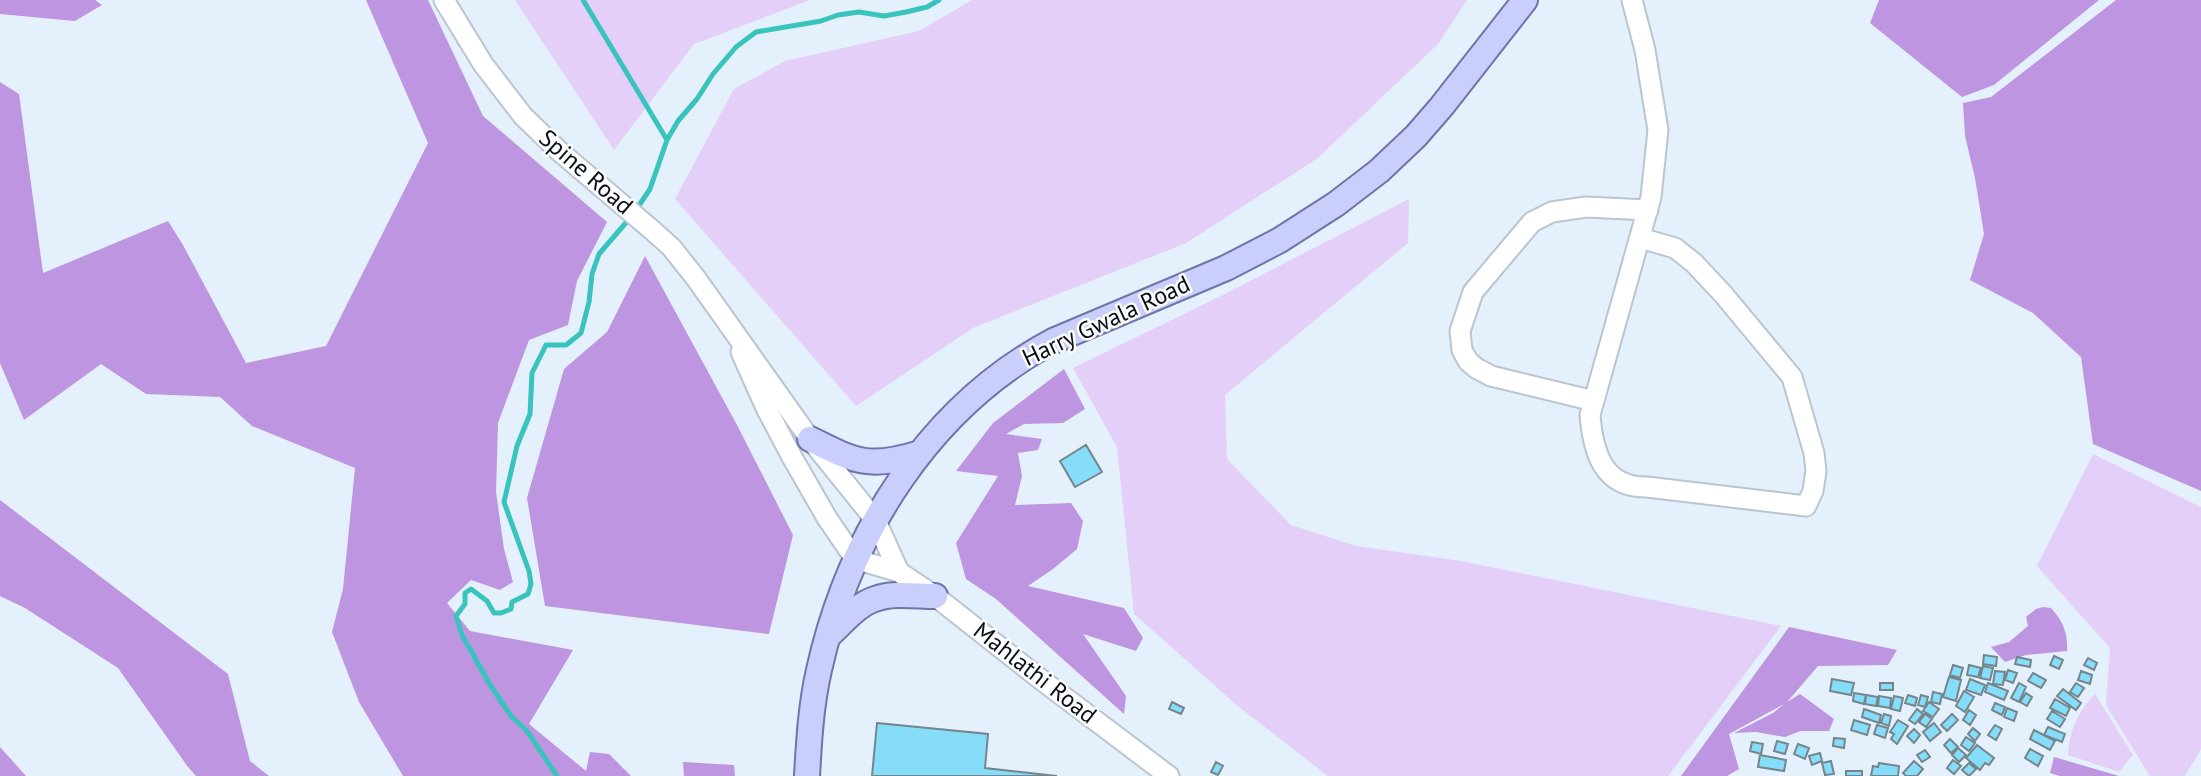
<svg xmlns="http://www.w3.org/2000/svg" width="2201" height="776" font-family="'PT Sans',sans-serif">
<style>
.green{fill:#e4cff8}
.forest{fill:#be95e0}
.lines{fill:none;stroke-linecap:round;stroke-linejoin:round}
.stream{stroke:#38c3bd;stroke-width:5}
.building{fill:#86ddf9;stroke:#75868b;stroke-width:2}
.minor-casing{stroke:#b9c5d0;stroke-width:23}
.major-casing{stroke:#6f75a8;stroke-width:28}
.minor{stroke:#fff;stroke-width:19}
.major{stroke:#cacefb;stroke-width:24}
.labels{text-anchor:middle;stroke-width:5;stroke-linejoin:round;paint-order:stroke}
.street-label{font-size:24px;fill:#0a0e12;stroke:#fafcfe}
</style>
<rect width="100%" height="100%" fill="#e4f0fc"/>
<path class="green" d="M 515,0 L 810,0 L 694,44 L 614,150 Z
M 972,0 L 1467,0 L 1439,43 L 1318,158 L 1186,243 L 973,328 L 856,406 L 675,199 L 734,89 L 785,61 L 919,31 Z
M 1409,199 L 1408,243 L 1225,395 L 1227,459 L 1291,525 L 1356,546 L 1461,561 L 1781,626 L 1668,776 L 1328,776 L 1239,707 L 1134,614 L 1117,447 L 1073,368 L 1221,296 Z
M 2093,454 L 2201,507 L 2201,749 L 2185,776 L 2150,776 L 2106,705 L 2110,648 L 2037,566 Z
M 2095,694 L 2133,755 L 2119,772 L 2068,755 C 2070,729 2078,712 2095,694 Z"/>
<path class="forest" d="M 0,0 L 95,0 L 102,5 L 75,21 L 0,14 Z
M 366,0 L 428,0 L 483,116 L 607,222 L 577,281 L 568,325 L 529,340 L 498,423 L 496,492 L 504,549 L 513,582 L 500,590 L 471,580 L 447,603 L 470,631 L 573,650 L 529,724 L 586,771 L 590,752 L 609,754 L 631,776 L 403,776 L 359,702 L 332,632 L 343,589 L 355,468 L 252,426 L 220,397 L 146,394 L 101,364 L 24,420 L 0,363 L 0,82 L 19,94 L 43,273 L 168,221 L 183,245 L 246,363 L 326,346 L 428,143 Z
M 1879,0 L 2099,0 L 1994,85 L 1962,97 L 1870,23 Z
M 2116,0 L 2201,0 L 2201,491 L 2093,444 L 2081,357 L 2033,313 L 1970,280 L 1984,234 L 1975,178 L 1965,136 L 1963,103 L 1991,97 Z
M 645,256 L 737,425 L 793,535 L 769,634 L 545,606 L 527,498 L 564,369 L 607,332 Z
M 1064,369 L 1085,409 L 1063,423 L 1024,424 L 1006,434 L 1042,439 L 1038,450 L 1018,453 L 1022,476 L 1015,505 L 1071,503 L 1083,521 L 1077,549 L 1053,569 L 1028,586 L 1124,608 L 1143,638 L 1136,651 L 1083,634 L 1126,696 L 1124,714 L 996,599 L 966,579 L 956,543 L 998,476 L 956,471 L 993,423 Z
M 0,500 L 228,674 L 250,761 L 269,776 L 196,776 L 188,767 L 118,668 L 25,608 L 0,596 Z
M 2043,607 L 2051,608 C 2063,621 2068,633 2067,651 L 2026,655 L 2005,662 L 1991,647 L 2009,642 L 2028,626 L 2026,617 L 2036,609 Z
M 1789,627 L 1897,650 L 1888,665 L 1818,666 L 1787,702 L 1800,694 L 1834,719 L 1829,731 L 1800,731 L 1785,737 L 1756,732 L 1734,733 L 1773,713 L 1784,704 L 1729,734 L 1739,769 L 1727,776 L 1681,776 Z
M 0,747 L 26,776 L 0,776 Z
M 2054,757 L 2119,776 L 2060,776 L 2050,773 Z
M 683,762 L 734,765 L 735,776 L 684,776 Z"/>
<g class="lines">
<path class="stream" d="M 583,0 L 667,140
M 636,210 L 650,189 L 667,140 L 678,121 L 697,99 L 713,74 L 736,47 L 756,32 L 821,21 L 838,15 L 859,12 L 884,16 L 906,12 L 927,7 L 939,0
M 557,776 L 527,731 L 511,716 L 489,683 L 462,635 L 456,616 L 465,604 L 465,593 L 471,589 L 487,601 L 494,613 L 501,613 L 511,609 L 512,602 L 528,594 L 531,584 L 529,571 L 504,502 L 517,446 L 530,414 L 532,373 L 546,345 L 566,345 L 581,333 L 589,302 L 592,274 L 599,254 L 630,218"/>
</g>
<path class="building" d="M 1086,445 L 1102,472 L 1075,487 L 1060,461 Z
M 1984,655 L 1997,657 L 1996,666 L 1983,664 Z
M 2054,656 L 2063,660 L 2059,669 L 2050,665 Z
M 2017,657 L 2031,660 L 2030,667 L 2015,664 Z
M 2088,658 L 2097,663 L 2094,670 L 2084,665 Z
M 1953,665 L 1963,668 L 1960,678 L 1950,675 Z
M 1969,665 L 1981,668 L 1978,677 L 1967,675 Z
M 1983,666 L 1993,668 L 1990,680 L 1980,678 Z
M 2008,670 L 2017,673 L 2013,683 L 2005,680 Z
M 1995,671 L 2005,672 L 2003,685 L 1993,684 Z
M 2081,671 L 2092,675 L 2090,684 L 2078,680 Z
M 2033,673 L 2046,680 L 2041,688 L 2028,681 Z
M 1949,677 L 1961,680 L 1956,701 L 1943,697 Z
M 1832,679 L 1854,683 L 1851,695 L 1830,691 Z
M 1970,679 L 1985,685 L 1981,695 L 1966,690 Z
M 1880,683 L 1893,683 L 1893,690 L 1880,690 Z
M 1988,683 L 2008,691 L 2004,700 L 1985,692 Z
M 2019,683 L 2026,687 L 2019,702 L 2011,698 Z
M 2076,683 L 2084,688 L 2078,697 L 2070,692 Z
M 2063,689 L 2081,703 L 2076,710 L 2057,696 Z
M 1964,691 L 1974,697 L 1965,712 L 1956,706 Z
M 1933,692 L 1942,694 L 1940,704 L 1931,702 Z
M 1854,693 L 1866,695 L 1864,704 L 1853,701 Z
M 2026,693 L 2032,697 L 2027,706 L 2020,702 Z
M 1866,695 L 1878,697 L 1876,706 L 1865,704 Z
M 1908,695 L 1917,698 L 1915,706 L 1905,703 Z
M 1921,695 L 1928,697 L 1925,707 L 1918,705 Z
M 1879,696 L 1891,698 L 1890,708 L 1878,706 Z
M 1894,696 L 1903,698 L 1900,711 L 1891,709 Z
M 2055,699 L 2070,708 L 2066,716 L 2050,708 Z
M 1172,702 L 1184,708 L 1181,714 L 1169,709 Z
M 1929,702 L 1939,709 L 1933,717 L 1923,711 Z
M 1995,703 L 2005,707 L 2002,715 L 1992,710 Z
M 2007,708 L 2017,712 L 2014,721 L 2004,717 Z
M 1864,709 L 1881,715 L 1879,723 L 1862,717 Z
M 1917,709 L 1923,714 L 1915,724 L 1909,720 Z
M 1969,710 L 1976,715 L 1970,725 L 1963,720 Z
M 2052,711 L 2065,719 L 2060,727 L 2047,719 Z
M 1884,714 L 1891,716 L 1889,726 L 1881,723 Z
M 1925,714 L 1932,719 L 1926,727 L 1919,722 Z
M 1952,714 L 1958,720 L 1947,731 L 1941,725 Z
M 1854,720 L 1870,725 L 1867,735 L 1851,730 Z
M 1898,720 L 1908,726 L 1897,744 L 1891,739 L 1894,734 L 1890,732 Z
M 877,723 L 988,734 L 985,768 L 1057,776 L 872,776 Z
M 1934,723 L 1941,732 L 1930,741 L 1923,732 Z
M 1877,725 L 1888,728 L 1885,738 L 1874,734 Z
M 1995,725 L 2002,729 L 1996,740 L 1988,735 Z
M 2048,727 L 2065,734 L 2062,742 L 2044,735 Z
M 1973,728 L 1980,734 L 1975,741 L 1968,734 Z
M 1914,729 L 1920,735 L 1914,743 L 1907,736 Z
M 2034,730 L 2055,741 L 2050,750 L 2030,739 Z
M 1966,737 L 1975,743 L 1969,751 L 1961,745 Z
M 1834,738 L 1845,739 L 1844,748 L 1833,746 Z
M 1950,739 L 1958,747 L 1951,753 L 1944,745 Z
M 1777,741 L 1788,744 L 1785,754 L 1774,751 Z
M 1752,742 L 1763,744 L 1761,754 L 1750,751 Z
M 1798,744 L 1809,748 L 1805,759 L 1794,754 Z
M 1977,745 L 1994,758 L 1989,765 L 1985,763 L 1980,770 L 1966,758 Z
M 1958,748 L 1966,755 L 1959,762 L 1952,755 Z
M 2030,749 L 2043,756 L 2038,766 L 2025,758 Z
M 1925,750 L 1930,757 L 1922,762 L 1917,755 Z
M 1820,753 L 1822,761 L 1812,765 L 1809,756 Z
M 1760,755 L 1786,760 L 1784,771 L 1758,767 Z
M 1953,760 L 1961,766 L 1954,774 L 1947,768 Z
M 1831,761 L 1834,774 L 1825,775 L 1822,763 Z
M 1914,761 L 1923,769 L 1917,776 L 1906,776 L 1903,773 Z
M 1216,762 L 1223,766 L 1218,775 L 1211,772 Z
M 1879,763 L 1899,766 L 1898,776 L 1871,776 L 1873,766 L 1878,767 Z
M 1969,763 L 1976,769 L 1969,776 L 1962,770 Z
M 1846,771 L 1862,771 L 1862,776 L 1846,776 Z"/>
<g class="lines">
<defs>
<path id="minor" d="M 444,0 L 483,64 L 523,116 L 559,151 L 652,230 L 671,247 L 695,277 L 810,439 L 876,521 L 899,572
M 1632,0 L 1645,50 L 1658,130 L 1651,197 L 1590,415 C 1593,452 1603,488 1647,487 L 1806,506 L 1813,491 L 1816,471 L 1814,453 L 1792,377 L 1723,294 L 1694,263 L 1675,248 L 1640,238
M 741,352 L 766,408 L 792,457 L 827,518 L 855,559 L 899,572 L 935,596 L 1039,678 L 1169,776
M 1594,401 L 1491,376 L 1476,368 L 1468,361 L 1462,350 L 1460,331 L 1473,292 L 1532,222 L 1552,212 L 1586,207 L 1648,210"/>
<path id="major" d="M 810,439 C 856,462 869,469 920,453
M 828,636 C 842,624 856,605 875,599 C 893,592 916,596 935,596
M 807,776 C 809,740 811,705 819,670 C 849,535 929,407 1053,341 L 1226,268 L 1280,240 L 1336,204 L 1379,171 L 1416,136 L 1442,106 L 1525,0"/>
</defs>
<use href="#minor" class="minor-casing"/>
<use href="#major" class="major-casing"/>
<use href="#minor" class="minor"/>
<use href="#major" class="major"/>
</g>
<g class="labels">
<g class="street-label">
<text transform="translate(586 172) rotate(41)" y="8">Spine Road</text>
<text transform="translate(1106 321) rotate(-25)" y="8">Harry Gwala Road</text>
<text transform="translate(1035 673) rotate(38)" y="8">Mahlathi Road</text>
</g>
</g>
</svg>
